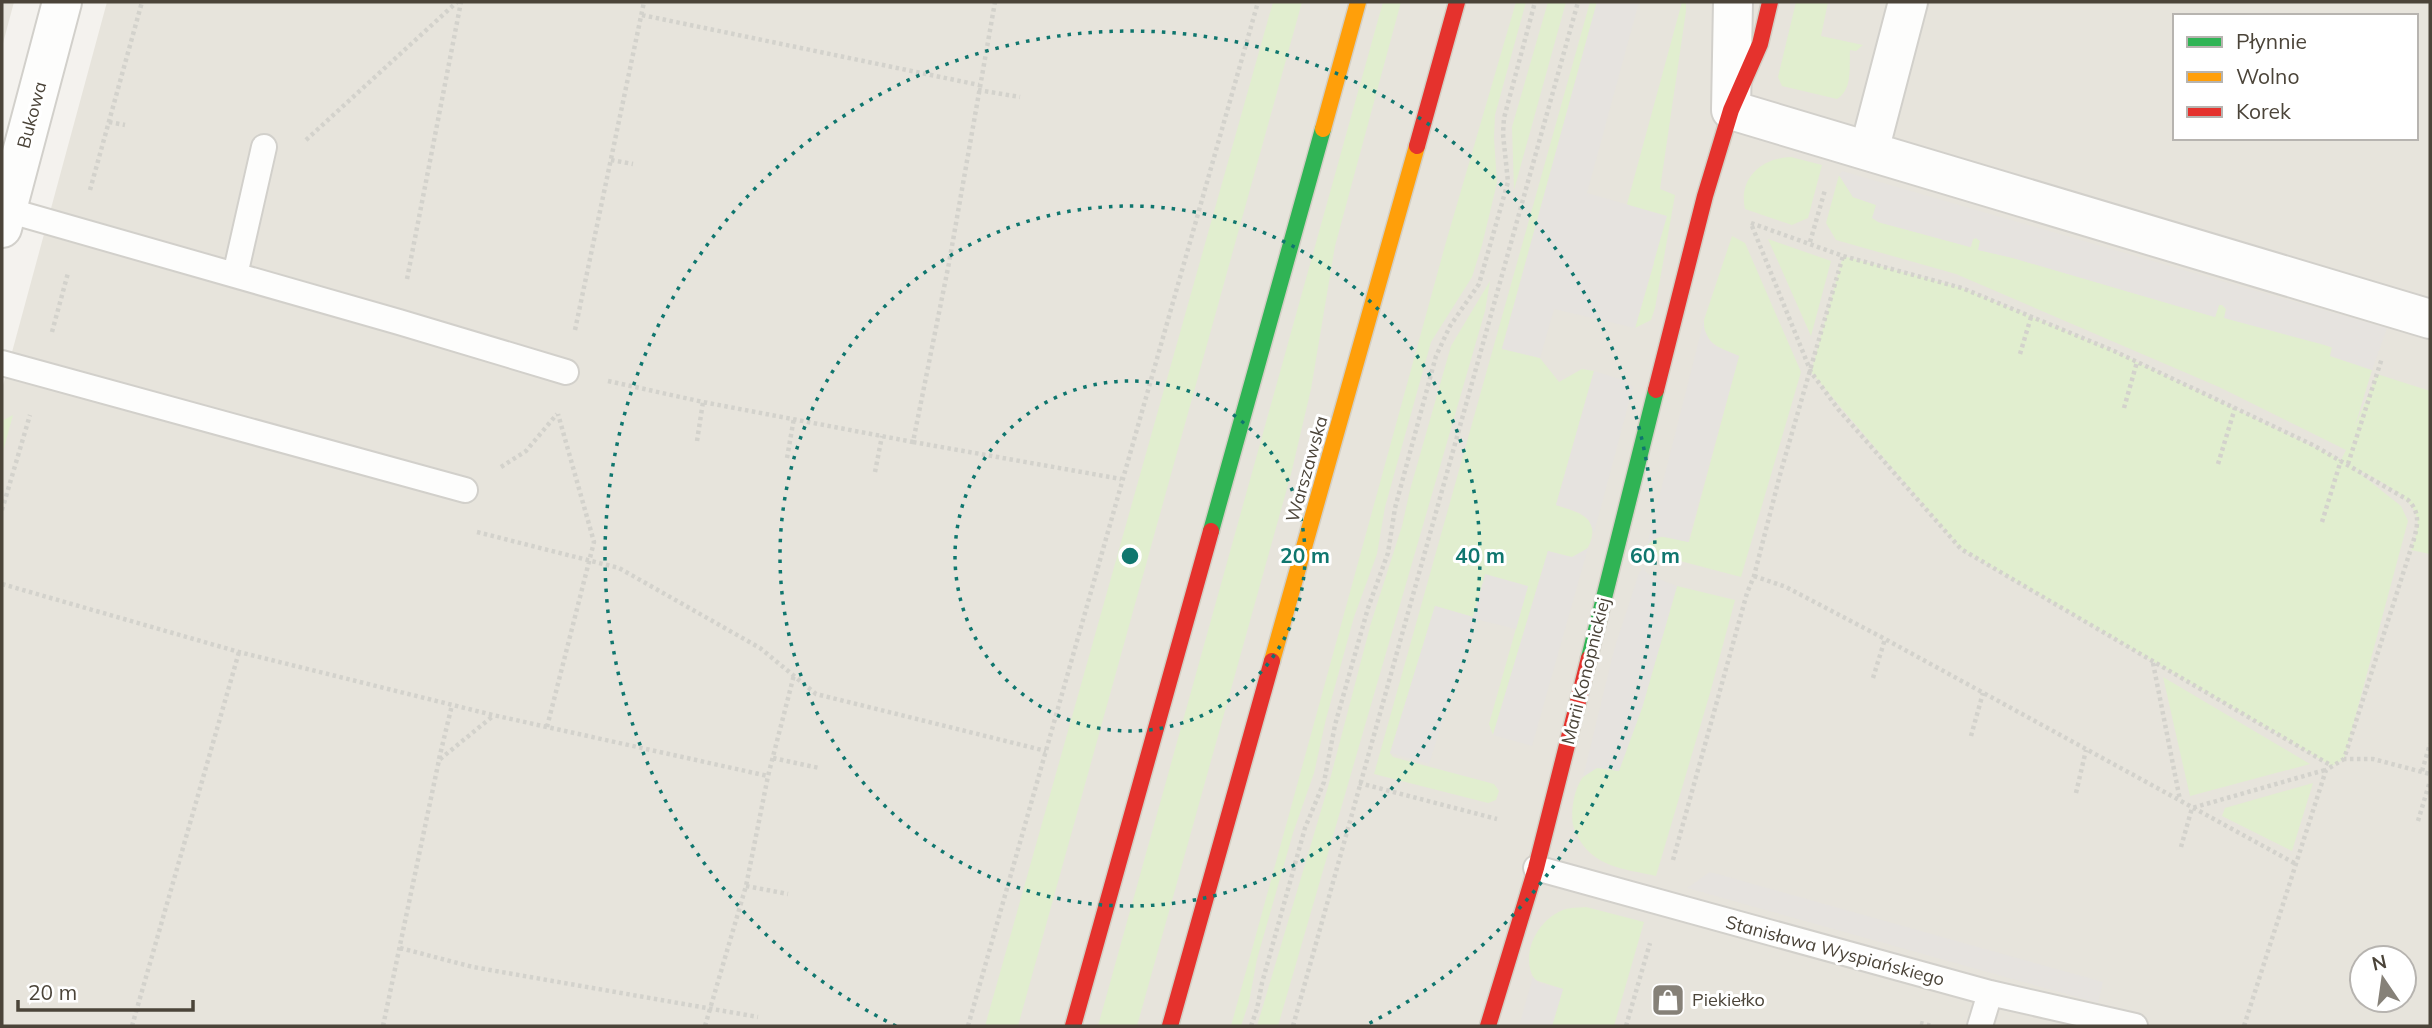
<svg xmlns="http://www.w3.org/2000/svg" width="2432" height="1028" font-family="Mulish,sans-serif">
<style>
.residential{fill:#e7e4dc;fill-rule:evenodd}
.green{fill:#e1eecf}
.parking{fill:#e6e3df}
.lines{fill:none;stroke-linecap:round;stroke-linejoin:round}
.lane-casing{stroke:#d2d0cb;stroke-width:28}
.street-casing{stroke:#d2d0cb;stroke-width:42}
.fast-casing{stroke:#d3cfc5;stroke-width:19}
.slow-casing{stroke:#d3cfc5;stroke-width:19}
.jam-casing{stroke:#d3cfc5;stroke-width:19}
.path{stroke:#d3d2cc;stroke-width:4.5;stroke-dasharray:3.5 3.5;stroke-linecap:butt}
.lane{stroke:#fdfdfc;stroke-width:24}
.street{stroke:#fdfdfc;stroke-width:38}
.fast{stroke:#30b455;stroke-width:16}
.slow{stroke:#ff9f0a;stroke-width:16}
.jam{stroke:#e5322d;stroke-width:16}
.ring{fill:none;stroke:#0f766e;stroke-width:3.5;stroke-dasharray:3.5 7}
.labels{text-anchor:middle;stroke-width:6;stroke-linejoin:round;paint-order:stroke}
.street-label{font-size:18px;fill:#4b4439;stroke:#fff}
.poi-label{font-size:18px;fill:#4b4439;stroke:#fff;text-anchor:start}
.centre{fill:#0f766e;stroke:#fff;stroke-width:3.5}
.ring-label{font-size:21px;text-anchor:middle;font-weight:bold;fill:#0f766e;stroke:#fff;stroke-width:6;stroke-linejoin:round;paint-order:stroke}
</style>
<rect width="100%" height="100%" fill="#f4f2ee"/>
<path class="residential" d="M 2,2 L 14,2 L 2,47 Z
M 107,2 L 2430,2 L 2430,1026 L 2,1026 L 2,389 ZM 2175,16 L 2416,16 L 2416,138 L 2175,138 ZM 2362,958 L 2404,958 L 2404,1000 L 2362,1000 Z"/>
<path class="green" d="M 1273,2 L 1302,2 L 1018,1026 L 985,1026 Z
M 1383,2 L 1401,2 L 1335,246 L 1311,389 L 1291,474 L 1137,1026 L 1098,1026 Z
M 1516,2 L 1526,2 L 1495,115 L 1494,138 L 1497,183 L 1482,245 L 1472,277 L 1431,342 L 1385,507 L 1377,554 L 1354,617 L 1326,719 L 1314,773 L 1293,833 L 1257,959 L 1249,1002 L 1241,1026 L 1231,1026 L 1446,242 Z
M 1548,2 L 1566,2 L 1514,190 L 1512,127 Z
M 1590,2 L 1597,2 L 1502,348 L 1540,358 L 1559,382 L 1582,369 L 1594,371 L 1556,505 C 1576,512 1600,516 1590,543 C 1588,549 1582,555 1575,557 C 1567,558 1555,553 1548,551 L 1493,735 L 1489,724 L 1528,586 L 1473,617 L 1435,606 L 1390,753 L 1393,757 L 1494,784 L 1499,791 L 1496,800 L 1488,803 L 1374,774 Z
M 1682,2 L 1686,2 L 1686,11 L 1660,189 L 1675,195 L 1655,308 L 1651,320 L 1635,328 L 1654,263 L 1627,204 Z
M 1796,2 L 1828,2 L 1821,36 L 1863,45 L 1856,51 L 1850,50 C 1849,67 1853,89 1837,99 L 1782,86 L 1778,77 Z
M 1791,157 L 1822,165 L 1808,218 L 1792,225 L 1745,209 C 1738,178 1762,158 1791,157 Z
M 1839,175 L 1853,197 L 1877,205 L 1878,222 L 1971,247 L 1973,239 L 1976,238 L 1980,241 L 1979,250 L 2013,258 L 2215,317 L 2219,305 L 2223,305 L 2226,309 L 2333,348 L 2331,356 L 2372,370 L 2355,426 L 2377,374 L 2430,391 L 2430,554 L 2411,550 C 2414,541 2420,528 2417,518 C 2413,496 2372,476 2353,468 L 2401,506 L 2408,521 L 2344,759 L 2332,766 L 1961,549 L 1811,372 L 1843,256 L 1962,288 L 2114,351 L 2341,460 L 2346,450 L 2219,387 L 1956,274 L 1836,240 L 1826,223 Z
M 1732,236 L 1745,243 L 1801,372 L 1741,577 L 1642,551 C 1660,530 1665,537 1689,542 L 1739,356 C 1721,348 1703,344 1704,320 Z
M 1768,239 L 1831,261 L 1811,336 Z
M 1490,281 L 1485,311 L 1278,1026 L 1257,1026 L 1328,787 L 1371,623 L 1402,526 L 1410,490 L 1451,346 Z
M 13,415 L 2,455 L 2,421 Z
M 1677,586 L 1735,600 L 1710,693 L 1656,876 C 1635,871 1611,869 1594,856 C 1584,849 1576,836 1573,825 C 1570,808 1576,771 1597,768 C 1603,767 1612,770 1618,771 L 1642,708 Z
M 2163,677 L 2310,764 L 2190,796 Z
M 2313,783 L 2292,851 L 2222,816 L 2225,808 Z
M 1586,907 L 1644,922 L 1614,1026 L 1552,1026 L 1563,989 L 1535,980 C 1519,956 1537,920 1563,910 C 1570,907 1579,908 1586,907 Z"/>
<path class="parking" d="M 1597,2 L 1639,2 L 1587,193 L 1667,216 L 1635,328 L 1554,309 L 1540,358 L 1502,349 Z
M 1842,171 L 2218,280 L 2387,328 L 2372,370 L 2330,356 L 2332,347 L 2224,318 L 2226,309 L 2222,305 L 2219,305 L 2215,317 L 2013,258 L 1978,250 L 1980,241 L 1976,238 L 1973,239 L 1970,247 L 1878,222 L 1872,218 L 1876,205 L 1853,197 L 1839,175 Z
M 1704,320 L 1704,329 L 1710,341 L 1715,346 L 1739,356 L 1688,542 L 1659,536 L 1647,545 Z
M 1594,371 L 1623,380 L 1633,387 L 1594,533 L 1589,520 L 1579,512 L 1556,505 Z
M 1588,548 L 1532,746 L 1493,735 L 1548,551 L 1572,557 Z
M 1644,566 L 1645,571 L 1651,576 L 1677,586 L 1642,708 L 1619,771 L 1597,768 L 1583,777 L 1614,650 L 1639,573 Z
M 1485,574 L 1528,586 L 1516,629 L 1475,619 L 1429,764 L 1390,753 L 1435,606 L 1473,617 Z
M 1710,872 L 2103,982 L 2098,1003 L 1687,888 Z
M 1533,977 L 1539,983 L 1563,989 L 1552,1026 L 1519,1026 Z"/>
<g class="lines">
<defs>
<path id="lane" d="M 7,210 L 399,322 L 566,372
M 235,275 L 264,147
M 2,363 L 465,490
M 1536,868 L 1990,993 L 2135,1026
M 1980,1026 L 1990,993"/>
<path id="street" d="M 1733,2 L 1731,110 L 2430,319
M 1869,151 L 1908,2
M 2,228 L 62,2"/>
<path id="fast" d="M 1211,531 L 1323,129
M 1589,658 L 1656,390"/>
<path id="slow" d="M 1323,129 L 1358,2
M 1272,661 L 1417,146"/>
<path id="jam" d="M 1417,146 L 1457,2
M 1656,390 L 1705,196 L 1731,110 L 1760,44 L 1770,2
M 1073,1026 L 1211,531
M 1170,1026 L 1272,661
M 1488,1026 L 1536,868 L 1589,658"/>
</defs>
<use href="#lane" class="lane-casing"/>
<use href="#street" class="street-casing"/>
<use href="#fast" class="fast-casing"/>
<use href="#slow" class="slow-casing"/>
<use href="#jam" class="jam-casing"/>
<path class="path" d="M 642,15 L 979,85
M 978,90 L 1020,97
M 109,122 L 125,125
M 306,140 L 457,2
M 611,160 L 633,164
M 90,190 L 142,2
M 1751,223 L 1843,256 L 1962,288 L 2114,351 L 2313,445 L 2408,500 C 2420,512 2418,524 2414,539 L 2344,759 L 2373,759 L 2430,774
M 1752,226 L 1811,372 L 1838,409 L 1961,549 L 2332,766
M 1810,242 L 1825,190
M 407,279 L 461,2
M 575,330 L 644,2
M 52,332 L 68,273
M 2020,354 L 2031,317
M 608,381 L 703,402 L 913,442 L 949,263 L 995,2
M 2124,408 L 2137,362
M 697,441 L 703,402
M 913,442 L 1121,479
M 787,458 L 794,418
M 2218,464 L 2235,408
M 2348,464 L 2382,358
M 501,467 L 526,451 L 557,414
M 875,472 L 882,436
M 2,510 L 30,415
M 2322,522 L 2341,460
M 477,532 L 619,568 L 760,648 L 816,694 L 1046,751
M 1754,576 L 1786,587 L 1885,639 L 2296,864
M 2,584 L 239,652 L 493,715 L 768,776
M 2153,663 L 2180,800
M 1873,678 L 1885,639
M 547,727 L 594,542 L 558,414
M 1971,736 L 1983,693
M 773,758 L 819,768
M 439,759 L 452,705
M 2422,771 L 2430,744
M 1359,783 L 1497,819
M 2076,793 L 2086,750
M 2418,821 L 2430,781
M 2181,847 L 2192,808 L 2325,770
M 1673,860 L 1747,593 L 1754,576 L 1781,471 L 1843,256
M 746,886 L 788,894
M 400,948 L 473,967 L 758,1017
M 1920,1023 L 1933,1026
M 132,1026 L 239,652
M 383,1026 L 439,760 L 493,716
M 705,1026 L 746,886 L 768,776 L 794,675
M 968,1026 L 1258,2
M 1251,1026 L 1257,1009 L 1262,983 L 1305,828 L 1324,782 L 1335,725 L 1368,608 L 1388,553 L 1395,508 L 1436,356 L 1450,326 L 1479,284 L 1508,182 L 1503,134 L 1504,118 L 1535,2
M 1293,1026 L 1578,2
M 1626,1026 L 1650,943
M 2244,1026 L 2326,770 L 2344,759"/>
<use href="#lane" class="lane"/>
<use href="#street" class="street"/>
<use href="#fast" class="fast"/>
<use href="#slow" class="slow"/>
<use href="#jam" class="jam"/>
</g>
<g class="ring">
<circle cx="1130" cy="556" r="175"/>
<circle cx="1130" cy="556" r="350"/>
<path d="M896 1026A525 525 0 1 1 1364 1026"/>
</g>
<defs>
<symbol id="shop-square" viewBox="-11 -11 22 22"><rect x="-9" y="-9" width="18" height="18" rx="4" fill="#868178" stroke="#fff"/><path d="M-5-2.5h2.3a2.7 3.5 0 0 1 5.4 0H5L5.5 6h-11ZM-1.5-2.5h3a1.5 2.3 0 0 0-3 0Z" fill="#fff"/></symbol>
</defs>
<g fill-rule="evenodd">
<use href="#shop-square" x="1649" y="981" width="38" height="38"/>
</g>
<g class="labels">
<g class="street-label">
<text transform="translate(32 115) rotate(-75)" y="6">Bukowa</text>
<text transform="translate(1307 469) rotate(-74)" y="6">Warszawska</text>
<text transform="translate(1586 671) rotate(-76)" y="6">Marii Konopnickiej</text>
<text transform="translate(1835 951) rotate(15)" y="6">Stanisława Wyspiańskiego</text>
</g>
<g class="poi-label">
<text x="1692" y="1006">Piekiełko</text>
</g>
</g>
<circle cx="1130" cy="556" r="10" class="centre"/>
<g class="ring-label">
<text x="1305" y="563">20 m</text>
<text x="1480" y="563">40 m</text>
<text x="1655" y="563">60 m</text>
</g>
<rect width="2432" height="1028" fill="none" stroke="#4b4439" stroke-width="7"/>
<rect x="2173" y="14" width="245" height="126" fill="#ffffff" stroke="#b7b4b0" stroke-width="2"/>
<rect x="2187" y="37" width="35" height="10" fill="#30b455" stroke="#b7b4b0" stroke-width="2"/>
<text x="2236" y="49" font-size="21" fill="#4b4439">Płynnie</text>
<rect x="2187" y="72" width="35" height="10" fill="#ff9f0a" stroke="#b7b4b0" stroke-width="2"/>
<text x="2236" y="84" font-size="21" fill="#4b4439">Wolno</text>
<rect x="2187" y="107" width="35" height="10" fill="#e5322d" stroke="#b7b4b0" stroke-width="2"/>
<text x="2236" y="119" font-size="21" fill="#4b4439">Korek</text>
<g transform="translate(2383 979) rotate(347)"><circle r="33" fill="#ffffff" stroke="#b7b4b0" stroke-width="2"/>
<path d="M0-5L12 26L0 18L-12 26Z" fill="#868178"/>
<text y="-10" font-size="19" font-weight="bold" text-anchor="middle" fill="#4b4439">N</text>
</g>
<path d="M18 1000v10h175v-10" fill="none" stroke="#4b4439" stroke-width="3.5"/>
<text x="28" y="1000" font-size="21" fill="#4b4439" stroke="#ffffff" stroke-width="5" paint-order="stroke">20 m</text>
</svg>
